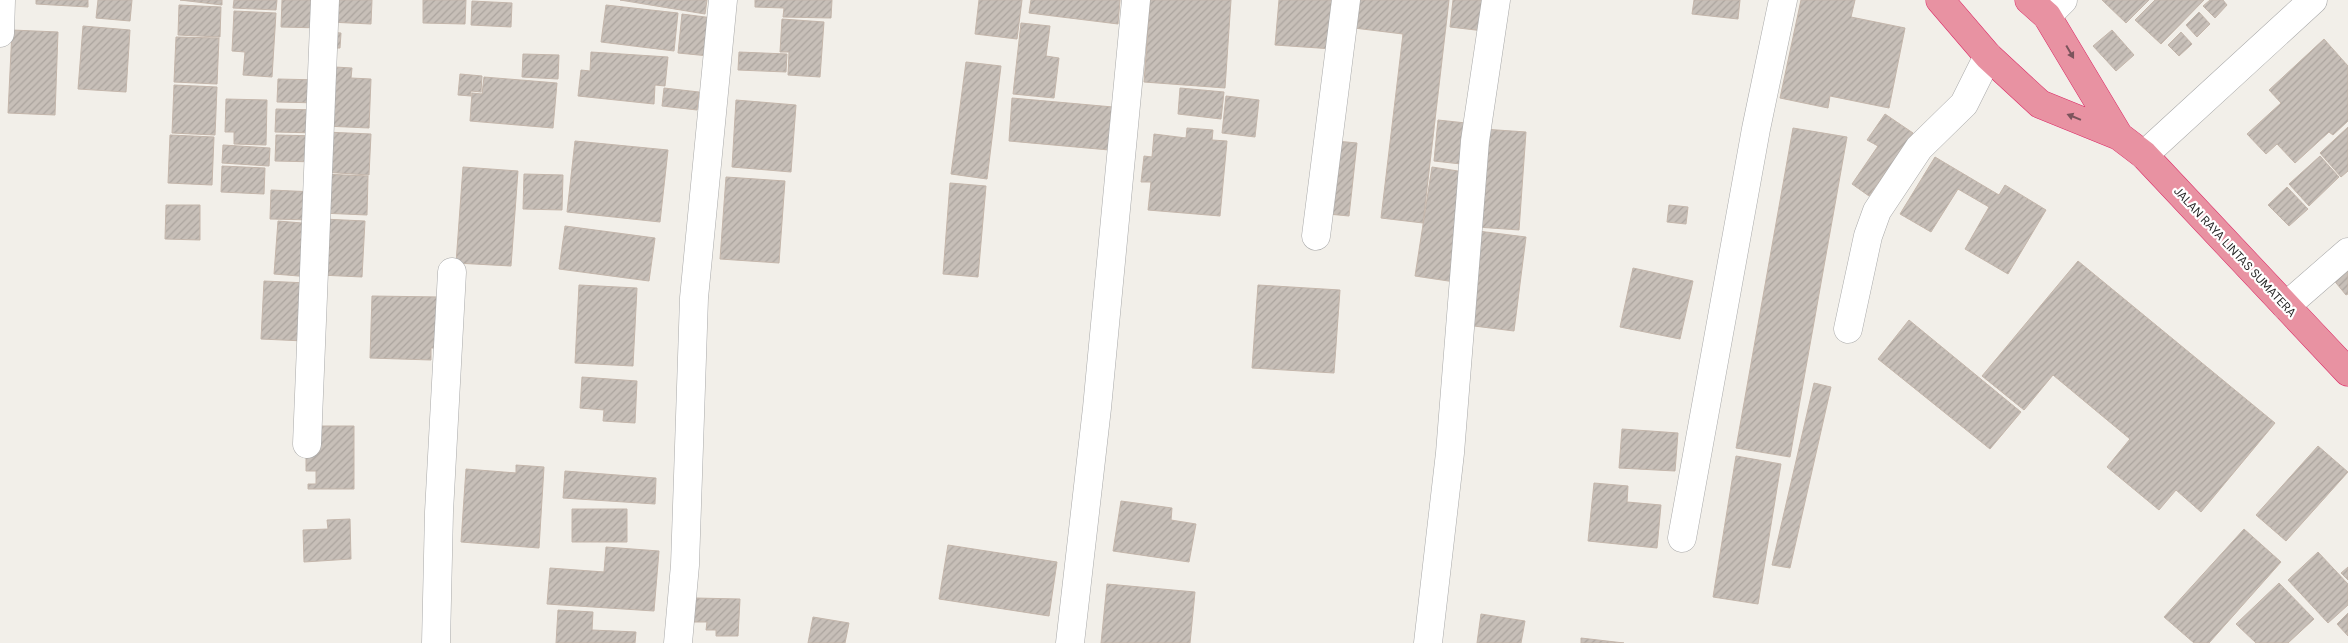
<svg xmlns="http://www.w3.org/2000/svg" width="2348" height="643" font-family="'DM Sans',sans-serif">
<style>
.building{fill:url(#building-hatch);stroke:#c4b6ab}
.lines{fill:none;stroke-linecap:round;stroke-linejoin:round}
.minor-casing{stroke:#a9a9a9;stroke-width:29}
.highway-casing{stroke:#dc2a67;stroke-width:29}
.minor{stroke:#fff;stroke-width:28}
.highway{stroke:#e892a2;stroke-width:28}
.oneway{fill:#7b545c}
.labels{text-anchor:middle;stroke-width:4.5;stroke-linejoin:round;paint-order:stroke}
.street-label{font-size:12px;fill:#222;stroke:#fff}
</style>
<defs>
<pattern id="building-hatch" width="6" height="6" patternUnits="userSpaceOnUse" patternTransform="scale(1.25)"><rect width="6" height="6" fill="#c7bfb8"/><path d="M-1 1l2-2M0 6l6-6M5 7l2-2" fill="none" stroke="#aba49e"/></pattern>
</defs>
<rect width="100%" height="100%" fill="#f2efe9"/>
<path class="building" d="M 36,0 L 88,0 L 88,7 L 36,4 Z
M 98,0 L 132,0 L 130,21 L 96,18 Z
M 180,0 L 222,0 L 222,5 Z
M 234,0 L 277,0 L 276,10 L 233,8 Z
M 282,0 L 323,0 L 322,28 L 281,27 Z
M 330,0 L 372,0 L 371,24 L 329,22 Z
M 423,0 L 466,0 L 465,24 L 423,23 Z
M 620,0 L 707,0 L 705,14 Z
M 755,0 L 832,0 L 831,18 L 783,17 L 784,8 L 755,7 Z
M 979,0 L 1022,0 L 1017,39 L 975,34 Z
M 1031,0 L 1120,0 L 1118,24 L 1029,13 Z
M 1150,0 L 1231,0 L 1225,88 L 1144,82 Z
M 1279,0 L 1337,0 L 1333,49 L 1275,45 Z
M 1357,0 L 1449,0 L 1423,223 L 1381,218 L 1403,34 L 1354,28 Z
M 1453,0 L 1487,0 L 1484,31 L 1450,27 Z
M 1694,0 L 1740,0 L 1738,19 L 1692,14 Z
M 1801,0 L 1855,0 L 1851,17 L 1905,28 L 1889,108 L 1830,96 L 1828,108 L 1780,98 Z
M 2102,0 L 2149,0 L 2126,23 Z
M 2155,0 L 2204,0 L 2161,44 L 2135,20 Z
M 2210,0 L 2223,0 L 2227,5 L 2215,18 L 2203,6 Z
M 472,1 L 512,3 L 511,27 L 471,25 Z
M 179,5 L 221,7 L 220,37 L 178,35 Z
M 606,5 L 678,13 L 674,51 L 601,42 Z
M 234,11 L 276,13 L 272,77 L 243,75 L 245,52 L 232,51 Z
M 2199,12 L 2210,24 L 2197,37 L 2186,25 Z
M 682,14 L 713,18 L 709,56 L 678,53 Z
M 782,19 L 824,22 L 820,77 L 788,75 L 789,52 L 780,52 Z
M 1021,23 L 1050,26 L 1046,56 L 1059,58 L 1054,98 L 1013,94 Z
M 83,26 L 130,30 L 126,92 L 78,89 Z
M 12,30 L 58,32 L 55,115 L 8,113 Z
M 2112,30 L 2134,55 L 2116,71 L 2093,46 Z
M 327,32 L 341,33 L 340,48 L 327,48 Z
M 2181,32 L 2192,44 L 2179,56 L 2168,45 Z
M 176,37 L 219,38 L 217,84 L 174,82 Z
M 2324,39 L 2348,66 L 2348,121 L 2333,135 L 2329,132 L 2295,163 L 2277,144 L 2266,154 L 2247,134 L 2281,103 L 2269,90 Z
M 591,52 L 668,57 L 665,86 L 655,85 L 654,104 L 578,96 L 581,70 L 590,71 Z
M 739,52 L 787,54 L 786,72 L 738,70 Z
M 523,54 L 559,55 L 558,79 L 522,77 Z
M 966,62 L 1001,66 L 987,179 L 951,174 Z
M 335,67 L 352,68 L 351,78 L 371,79 L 369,128 L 325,126 Z
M 460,74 L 482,76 L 481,92 L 471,91 L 471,96 L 458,95 Z
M 484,77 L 557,83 L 553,128 L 470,121 L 472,93 L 482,94 Z
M 278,79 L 321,80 L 320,103 L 277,102 Z
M 174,85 L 217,87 L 215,135 L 172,133 Z
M 664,88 L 699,92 L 697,110 L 662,106 Z
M 1180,88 L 1224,92 L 1221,119 L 1178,114 Z
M 1226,96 L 1259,100 L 1255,137 L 1222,133 Z
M 1012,98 L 1113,107 L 1109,150 L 1009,141 Z
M 226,99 L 267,100 L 266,145 L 234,144 L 234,132 L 225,132 Z
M 736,100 L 796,105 L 791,172 L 732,167 Z
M 276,109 L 319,110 L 319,133 L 275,132 Z
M 1885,114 L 1913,133 L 1869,196 L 1852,184 L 1878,146 L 1867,140 Z
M 1438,120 L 1475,124 L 1470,165 L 1434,161 Z
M 2348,127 L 2348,171 L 2341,177 L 2320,153 Z
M 1187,128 L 1213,130 L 1212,140 L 1227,141 L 1220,216 L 1148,210 L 1151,182 L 1141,182 L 1144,156 L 1152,157 L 1154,134 L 1186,138 Z
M 1793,128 L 1847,137 L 1790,457 L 1736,448 Z
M 1483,129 L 1526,132 L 1519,230 L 1477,227 Z
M 325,132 L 371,134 L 369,175 L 322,172 Z
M 170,135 L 214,137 L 212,185 L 168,183 Z
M 276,135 L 319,136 L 318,162 L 275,161 Z
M 575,141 L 668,150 L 660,222 L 567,212 Z
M 1336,141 L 1357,143 L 1349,216 L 1328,214 Z
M 223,145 L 270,148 L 269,166 L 222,163 Z
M 2320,156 L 2339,177 L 2309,206 L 2289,184 Z
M 1935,157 L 1999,195 L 2005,185 L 2046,210 L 2008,274 L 1965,249 L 1989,207 L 1958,189 L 1931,232 L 1900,214 Z
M 222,166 L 265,168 L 264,194 L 221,192 Z
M 463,167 L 518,171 L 511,266 L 456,263 Z
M 1432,167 L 1471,173 L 1455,282 L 1415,276 Z
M 322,174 L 368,176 L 367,215 L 321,213 Z
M 524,174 L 563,175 L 562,210 L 523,209 Z
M 726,177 L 785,181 L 779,263 L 720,259 Z
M 950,183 L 986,186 L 978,277 L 943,274 Z
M 2287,187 L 2308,209 L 2289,226 L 2268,205 Z
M 271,190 L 315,192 L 314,220 L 270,219 Z
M 166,205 L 200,205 L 200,240 L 165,239 Z
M 1669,205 L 1688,207 L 1686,224 L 1667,222 Z
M 323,219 L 365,221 L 362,277 L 320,275 Z
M 278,221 L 314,224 L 311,277 L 274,274 Z
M 565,226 L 655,238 L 649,281 L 559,269 Z
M 1478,231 L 1526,237 L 1514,331 L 1466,325 Z
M 2078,261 L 2275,423 L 2201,512 L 2176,490 L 2159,510 L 2107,467 L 2130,439 L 2053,375 L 2024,410 L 1982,376 Z
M 2348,265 L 2348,294 L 2346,295 L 2332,278 Z
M 1633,268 L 1693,281 L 1680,339 L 1620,327 Z
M 264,281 L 307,283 L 304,341 L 261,339 Z
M 579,285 L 637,288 L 633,366 L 575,363 Z
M 1258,285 L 1340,290 L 1334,373 L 1252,368 Z
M 372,296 L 440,297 L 447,348 L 431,348 L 431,360 L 370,358 Z
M 1909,320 L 2021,412 L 1990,449 L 1878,359 Z
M 582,377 L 637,381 L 635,423 L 603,421 L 604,410 L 580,408 Z
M 1814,383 L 1831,387 L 1790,568 L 1772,565 Z
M 314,426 L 354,426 L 354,489 L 308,489 L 308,484 L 316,484 L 316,471 L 306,471 L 306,450 Z
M 1622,429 L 1678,433 L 1675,471 L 1619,468 Z
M 2318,446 L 2348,472 L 2286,541 L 2256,515 Z
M 1736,456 L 1781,464 L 1758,604 L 1713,597 Z
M 516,465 L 544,467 L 539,548 L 461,542 L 466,469 L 516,473 Z
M 565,471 L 656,478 L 655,504 L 563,498 Z
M 1594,483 L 1628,486 L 1627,502 L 1661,505 L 1657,548 L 1588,541 Z
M 1121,501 L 1172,508 L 1171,520 L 1196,524 L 1189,562 L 1113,551 Z
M 572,509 L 627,509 L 627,542 L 572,542 Z
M 350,519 L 351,559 L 304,562 L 303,530 L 328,529 L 327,520 Z
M 2244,529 L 2281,562 L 2209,643 L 2194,643 L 2164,617 Z
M 948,545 L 1057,562 L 1049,616 L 939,599 Z
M 606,547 L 659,551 L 654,611 L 547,604 L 550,568 L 604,572 Z
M 2318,552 L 2348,584 L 2348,605 L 2328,623 L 2288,580 Z
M 2348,567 L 2348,580 L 2341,573 Z
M 2279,583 L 2314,619 L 2288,643 L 2256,643 L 2236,624 Z
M 1107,584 L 1195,592 L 1190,643 L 1101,643 Z
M 695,598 L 740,599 L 738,636 L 716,636 L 716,630 L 706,630 L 707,622 L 694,622 Z
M 558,610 L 593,612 L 592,630 L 636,632 L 635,643 L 556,643 Z
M 2348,613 L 2348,636 L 2337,624 Z
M 1481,614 L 1525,621 L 1521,643 L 1477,643 Z
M 813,617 L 849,623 L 845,643 L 808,643 Z
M 1581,638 L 1624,643 L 1581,643 Z"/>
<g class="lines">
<defs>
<path id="minor" d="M 2047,16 L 2063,0
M 0,33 L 1,0
M 2144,155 L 2313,0
M 1316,236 L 1346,0
M 2286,306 L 2348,252
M 1848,329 L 1868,236 L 1877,211 L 1919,148 L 1964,104 L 1988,56
M 307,444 L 325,0
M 1682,538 L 1756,129 L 1783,0
M 436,643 L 439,512 L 452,272
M 678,643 L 685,565 L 694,298 L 723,0
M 1070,643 L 1097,408 L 1136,0
M 1428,643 L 1450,453 L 1475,141 L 1496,0"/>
<path id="highway" d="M 1940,0 L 1988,56 L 2040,104 L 2119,136 L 2144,155 L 2348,372
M 2029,0 L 2047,16 L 2119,136"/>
</defs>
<use href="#minor" class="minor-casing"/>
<use href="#highway" class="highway-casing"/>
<use href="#minor" class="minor"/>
<use href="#highway" class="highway"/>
</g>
<defs><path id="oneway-solid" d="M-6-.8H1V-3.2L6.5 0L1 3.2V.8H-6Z" transform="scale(1.25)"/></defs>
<g class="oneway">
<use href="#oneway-solid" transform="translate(2070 52) rotate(60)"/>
<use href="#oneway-solid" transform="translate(2074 117) rotate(-158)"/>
</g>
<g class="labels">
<g class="street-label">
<text transform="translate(2235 252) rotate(47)" y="4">JALAN RAYA LINTAS SUMATERA</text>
</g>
</g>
</svg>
